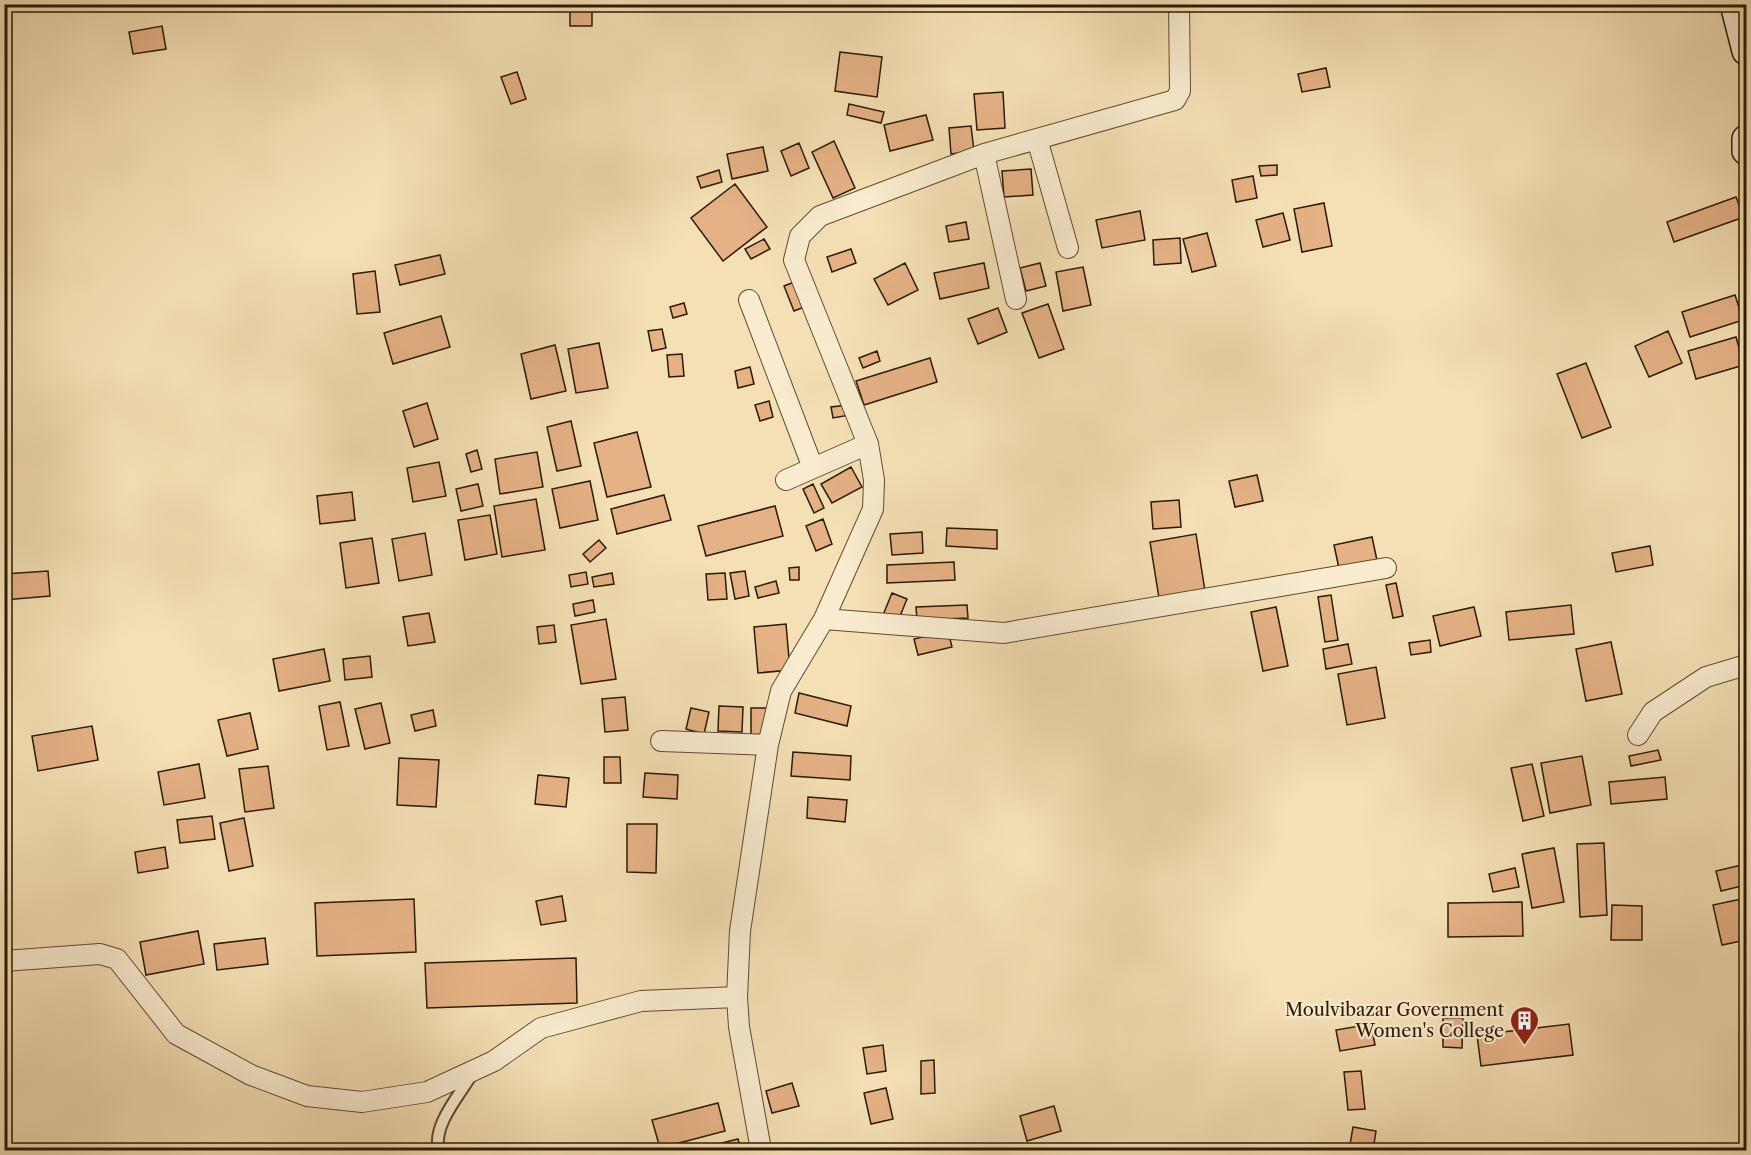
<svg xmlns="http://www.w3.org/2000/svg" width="1751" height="1155" font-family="'Libre Caslon Text',serif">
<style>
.building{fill:#e5b285;stroke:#2c1a00;stroke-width:1.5}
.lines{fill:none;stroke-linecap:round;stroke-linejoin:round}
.lane-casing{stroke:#5e4c2d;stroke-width:14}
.street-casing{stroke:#5e4c2d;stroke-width:22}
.secondary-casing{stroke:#2c1a00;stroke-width:30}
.lane{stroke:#f8ebcf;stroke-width:10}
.street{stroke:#f8ebcf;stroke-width:20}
.secondary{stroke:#f8ebcf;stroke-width:27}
.labels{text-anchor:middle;stroke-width:4.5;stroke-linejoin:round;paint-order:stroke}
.poi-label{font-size:18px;fill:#2c1a00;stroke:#f8ebcf;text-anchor:end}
</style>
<rect width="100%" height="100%" fill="#f5e0b5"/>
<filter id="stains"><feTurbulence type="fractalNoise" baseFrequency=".00333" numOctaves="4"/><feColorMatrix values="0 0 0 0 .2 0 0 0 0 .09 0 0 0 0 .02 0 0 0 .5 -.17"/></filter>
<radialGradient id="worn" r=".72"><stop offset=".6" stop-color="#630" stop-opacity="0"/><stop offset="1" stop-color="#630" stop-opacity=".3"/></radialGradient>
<path class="building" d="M 570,4 L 592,4 L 592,26 L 570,26 Z
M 162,26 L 166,49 L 133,54 L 129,32 Z
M 840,52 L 882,57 L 877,97 L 835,91 Z
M 1326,68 L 1330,87 L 1302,92 L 1298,74 Z
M 517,72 L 526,99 L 511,104 L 501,77 Z
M 1003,92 L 1005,128 L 977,130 L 974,94 Z
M 849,104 L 884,112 L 881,123 L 847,115 Z
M 926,115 L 933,140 L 890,151 L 884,125 Z
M 971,126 L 974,151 L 951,154 L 949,128 Z
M 834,141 L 855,188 L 833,198 L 812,152 Z
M 799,143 L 809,168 L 791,176 L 781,151 Z
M 763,147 L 768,171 L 732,179 L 727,154 Z
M 1277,165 L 1277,175 L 1261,176 L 1259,166 Z
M 1031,169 L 1033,195 L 1004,197 L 1002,171 Z
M 719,170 L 722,182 L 701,188 L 697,177 Z
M 1253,176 L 1257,198 L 1236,202 L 1232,180 Z
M 735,184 L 767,227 L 723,261 L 691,218 Z
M 1736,197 L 1744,217 L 1674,242 L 1667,222 Z
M 1324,203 L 1332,246 L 1302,252 L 1294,209 Z
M 1140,211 L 1145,240 L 1102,248 L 1096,220 Z
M 1283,213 L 1290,240 L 1263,247 L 1256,220 Z
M 966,222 L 969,239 L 949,242 L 946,226 Z
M 1207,233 L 1216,266 L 1192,272 L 1183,239 Z
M 1180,238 L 1181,263 L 1154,265 L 1153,240 Z
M 764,239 L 770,249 L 751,259 L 745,249 Z
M 851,249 L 856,263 L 832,272 L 827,257 Z
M 440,255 L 445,274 L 400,285 L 395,265 Z
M 905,263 L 918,290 L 888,305 L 874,279 Z
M 984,263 L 989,288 L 940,299 L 934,273 Z
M 1040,263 L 1046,286 L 1026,291 L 1020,268 Z
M 1083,267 L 1091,305 L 1063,311 L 1056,272 Z
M 375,271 L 380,312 L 357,314 L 353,274 Z
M 797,281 L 807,306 L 794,311 L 784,286 Z
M 1735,295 L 1743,320 L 1690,337 L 1682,312 Z
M 684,303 L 687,314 L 673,318 L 670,307 Z
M 1048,304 L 1064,349 L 1039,358 L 1022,313 Z
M 998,308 L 1007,332 L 978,344 L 968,319 Z
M 441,316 L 450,347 L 393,364 L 384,333 Z
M 662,329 L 666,348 L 652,351 L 648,331 Z
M 1668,331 L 1682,363 L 1649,377 L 1635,346 Z
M 1736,337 L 1744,365 L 1696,379 L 1688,351 Z
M 599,343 L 608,388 L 576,393 L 568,349 Z
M 555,345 L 566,391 L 531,399 L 521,354 Z
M 877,351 L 880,361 L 863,368 L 859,358 Z
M 682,354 L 684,376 L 669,377 L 667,355 Z
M 930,358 L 937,382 L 864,405 L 856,381 Z
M 1586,363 L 1611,427 L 1582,438 L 1557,374 Z
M 750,367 L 754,384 L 738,388 L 735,371 Z
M 769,401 L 773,417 L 760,421 L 755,405 Z
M 427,403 L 438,439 L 414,447 L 403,411 Z
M 848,405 L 850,415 L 833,418 L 831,407 Z
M 571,421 L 581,466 L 557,471 L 547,427 Z
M 637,432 L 651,487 L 607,497 L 594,443 Z
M 477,450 L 482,469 L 471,472 L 466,454 Z
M 537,452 L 543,487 L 500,494 L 495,459 Z
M 439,462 L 446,496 L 413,502 L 407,468 Z
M 851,467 L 862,487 L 832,503 L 821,484 Z
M 1257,475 L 1263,501 L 1235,507 L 1229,481 Z
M 590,481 L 598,520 L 560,528 L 552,489 Z
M 478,484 L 483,506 L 461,511 L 456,489 Z
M 813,484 L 824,508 L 814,513 L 803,489 Z
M 352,492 L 355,520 L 320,524 L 317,496 Z
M 664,495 L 671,520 L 617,534 L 611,509 Z
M 536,499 L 545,550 L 502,557 L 494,506 Z
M 1179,500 L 1181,527 L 1153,529 L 1151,502 Z
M 775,506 L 783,536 L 706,556 L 698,526 Z
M 490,515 L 497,554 L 465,560 L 458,520 Z
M 823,519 L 832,544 L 816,551 L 806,526 Z
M 947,528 L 997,530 L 997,549 L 946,546 Z
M 922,532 L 923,553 L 892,555 L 890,534 Z
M 425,533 L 432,575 L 399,581 L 392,539 Z
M 1196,534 L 1205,591 L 1159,598 L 1150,542 Z
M 1372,537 L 1378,565 L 1340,573 L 1334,545 Z
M 372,538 L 379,583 L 346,588 L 340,543 Z
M 599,540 L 606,548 L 590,562 L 583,554 Z
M 1650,546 L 1653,565 L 1616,572 L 1612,553 Z
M 954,562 L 955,580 L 887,583 L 887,565 Z
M 799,567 L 799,580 L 790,580 L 789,568 Z
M 48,571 L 50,596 L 4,600 L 4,574 Z
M 745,571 L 749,596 L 735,599 L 730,573 Z
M 586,572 L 588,584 L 571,587 L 569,575 Z
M 612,573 L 614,584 L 594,587 L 592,577 Z
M 725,573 L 727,599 L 708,600 L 706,574 Z
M 776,581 L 779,593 L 758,598 L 755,587 Z
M 1396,583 L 1403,616 L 1393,618 L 1386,585 Z
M 892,593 L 907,599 L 898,621 L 883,615 Z
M 1331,595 L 1338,640 L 1325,642 L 1318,597 Z
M 593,600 L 595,612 L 575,616 L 573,604 Z
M 967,605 L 968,618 L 917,620 L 916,607 Z
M 1571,605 L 1574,634 L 1509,640 L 1506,612 Z
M 1276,607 L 1288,666 L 1263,671 L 1251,612 Z
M 1474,607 L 1481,636 L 1440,646 L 1433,616 Z
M 429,613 L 435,642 L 408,646 L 403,617 Z
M 606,619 L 616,679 L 581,684 L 571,625 Z
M 786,624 L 790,670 L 758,673 L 754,627 Z
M 554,625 L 556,642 L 539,644 L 537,627 Z
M 948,631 L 952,647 L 918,655 L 914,639 Z
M 1430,640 L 1431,652 L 1411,655 L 1409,643 Z
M 1611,642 L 1622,694 L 1586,701 L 1576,649 Z
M 1348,644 L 1352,664 L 1326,669 L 1323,649 Z
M 324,649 L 330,681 L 279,691 L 273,659 Z
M 370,656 L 372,677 L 345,680 L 343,659 Z
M 1376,667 L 1385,718 L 1347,725 L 1338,674 Z
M 799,693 L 851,706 L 847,726 L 795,713 Z
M 625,697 L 628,730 L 605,732 L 602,699 Z
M 340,702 L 349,746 L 327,750 L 319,706 Z
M 381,703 L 390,743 L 365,749 L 355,709 Z
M 719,706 L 743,707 L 742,732 L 718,731 Z
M 691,708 L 709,712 L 704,734 L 686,729 Z
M 751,708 L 767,708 L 768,737 L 751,738 Z
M 433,710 L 436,726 L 415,731 L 411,715 Z
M 250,713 L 258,749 L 227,756 L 218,720 Z
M 92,726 L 98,760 L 38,771 L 32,736 Z
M 1658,750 L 1661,760 L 1631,766 L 1629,756 Z
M 793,752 L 851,756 L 850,780 L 791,776 Z
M 1582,756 L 1591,805 L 1550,813 L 1541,763 Z
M 604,757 L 620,757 L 621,783 L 604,783 Z
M 399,758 L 439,760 L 436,807 L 397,805 Z
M 199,764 L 205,798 L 164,805 L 158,772 Z
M 1532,764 L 1544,816 L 1523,821 L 1511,768 Z
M 268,766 L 274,808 L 245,812 L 239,769 Z
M 645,773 L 678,775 L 677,799 L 643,797 Z
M 538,775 L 569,778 L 566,807 L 535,804 Z
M 1665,777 L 1667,799 L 1611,804 L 1609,782 Z
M 808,797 L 847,800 L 845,822 L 807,818 Z
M 212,816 L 215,839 L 180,843 L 177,820 Z
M 244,818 L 253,866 L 229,871 L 220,823 Z
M 627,824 L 657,824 L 656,873 L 627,872 Z
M 1604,843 L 1607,915 L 1580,917 L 1577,844 Z
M 165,847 L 168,868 L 138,873 L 135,852 Z
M 1554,848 L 1564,902 L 1532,908 L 1522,854 Z
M 1746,864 L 1746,885 L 1721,891 L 1716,871 Z
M 1515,868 L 1519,887 L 1493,892 L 1489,874 Z
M 562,896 L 566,921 L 541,925 L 536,901 Z
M 1746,898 L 1746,940 L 1722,945 L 1713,905 Z
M 414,899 L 416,952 L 317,956 L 315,903 Z
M 1522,902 L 1523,936 L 1448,937 L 1448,903 Z
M 1612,905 L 1642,906 L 1642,940 L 1611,940 Z
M 198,931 L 204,964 L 146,975 L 140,942 Z
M 265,938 L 268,964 L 217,970 L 214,944 Z
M 576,958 L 577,1003 L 427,1008 L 425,963 Z
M 1443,1018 L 1463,1018 L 1462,1048 L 1443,1047 Z
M 1371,1024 L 1375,1045 L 1340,1051 L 1336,1030 Z
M 1569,1024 L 1573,1055 L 1481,1066 L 1477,1035 Z
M 883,1045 L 886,1071 L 867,1074 L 863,1048 Z
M 934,1060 L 935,1093 L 921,1094 L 921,1061 Z
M 1361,1071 L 1365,1109 L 1348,1110 L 1344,1072 Z
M 792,1083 L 799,1106 L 772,1113 L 766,1091 Z
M 886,1088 L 893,1119 L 871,1124 L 864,1093 Z
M 718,1103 L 725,1131 L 660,1148 L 652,1120 Z
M 1054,1106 L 1061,1131 L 1027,1141 L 1020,1116 Z
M 1353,1127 L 1376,1131 L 1373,1150 L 1349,1150 Z
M 738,1139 L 741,1150 L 711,1150 L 710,1146 Z"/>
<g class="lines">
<defs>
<path id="lane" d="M 439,1150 C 432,1126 459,1096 472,1074"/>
<path id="street" d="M 1037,139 L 1068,248
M 984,154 L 1016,299
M 749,300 L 813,468
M 786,480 L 868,444
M 824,619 L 1004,633 L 1386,568
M 1638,735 L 1653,712 L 1706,677 L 1746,665
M 661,741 L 768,745
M 4,961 L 100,954 L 117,959 L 176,1034 L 251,1075 L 307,1096 L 362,1102 L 427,1092 L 494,1061 L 541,1028 L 641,1001 L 737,997
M 761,1150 L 739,1027 L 737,997 L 740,931 L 768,745 L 781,691 L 824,619 L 873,509 L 874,480 L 868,444 L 794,260 L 800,236 L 820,216 L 984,154 L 1175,100 L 1180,91 L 1179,4"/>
<path id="secondary" d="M 1734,4 L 1746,51
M 1746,139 L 1746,151"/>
</defs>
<use href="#lane" class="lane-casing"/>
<use href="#street" class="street-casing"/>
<use href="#secondary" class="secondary-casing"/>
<use href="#lane" class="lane"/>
<use href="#street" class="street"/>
<use href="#secondary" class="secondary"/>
</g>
<defs>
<symbol id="building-pin" viewBox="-11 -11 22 30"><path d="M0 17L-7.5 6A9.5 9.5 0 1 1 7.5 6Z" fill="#8f2418" stroke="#f8ebcf"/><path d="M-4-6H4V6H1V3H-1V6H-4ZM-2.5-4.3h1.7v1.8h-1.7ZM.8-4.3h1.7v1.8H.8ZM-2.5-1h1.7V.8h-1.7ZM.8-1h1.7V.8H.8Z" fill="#fff"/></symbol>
</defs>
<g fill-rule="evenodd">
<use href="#building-pin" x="1508" y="1004" width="33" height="45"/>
</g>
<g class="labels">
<g class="poi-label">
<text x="1504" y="1016">Moulvibazar Government<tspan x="1504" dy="21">Women's College</tspan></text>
</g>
</g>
<rect width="1751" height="1155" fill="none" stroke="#f5e0b5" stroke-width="24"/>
<rect x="6" y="6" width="1739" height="1143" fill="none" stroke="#2c1a00" stroke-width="3"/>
<rect x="12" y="12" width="1727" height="1131" fill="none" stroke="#2c1a00" stroke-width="1.5"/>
<rect width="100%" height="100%" filter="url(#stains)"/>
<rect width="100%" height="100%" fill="url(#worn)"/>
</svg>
